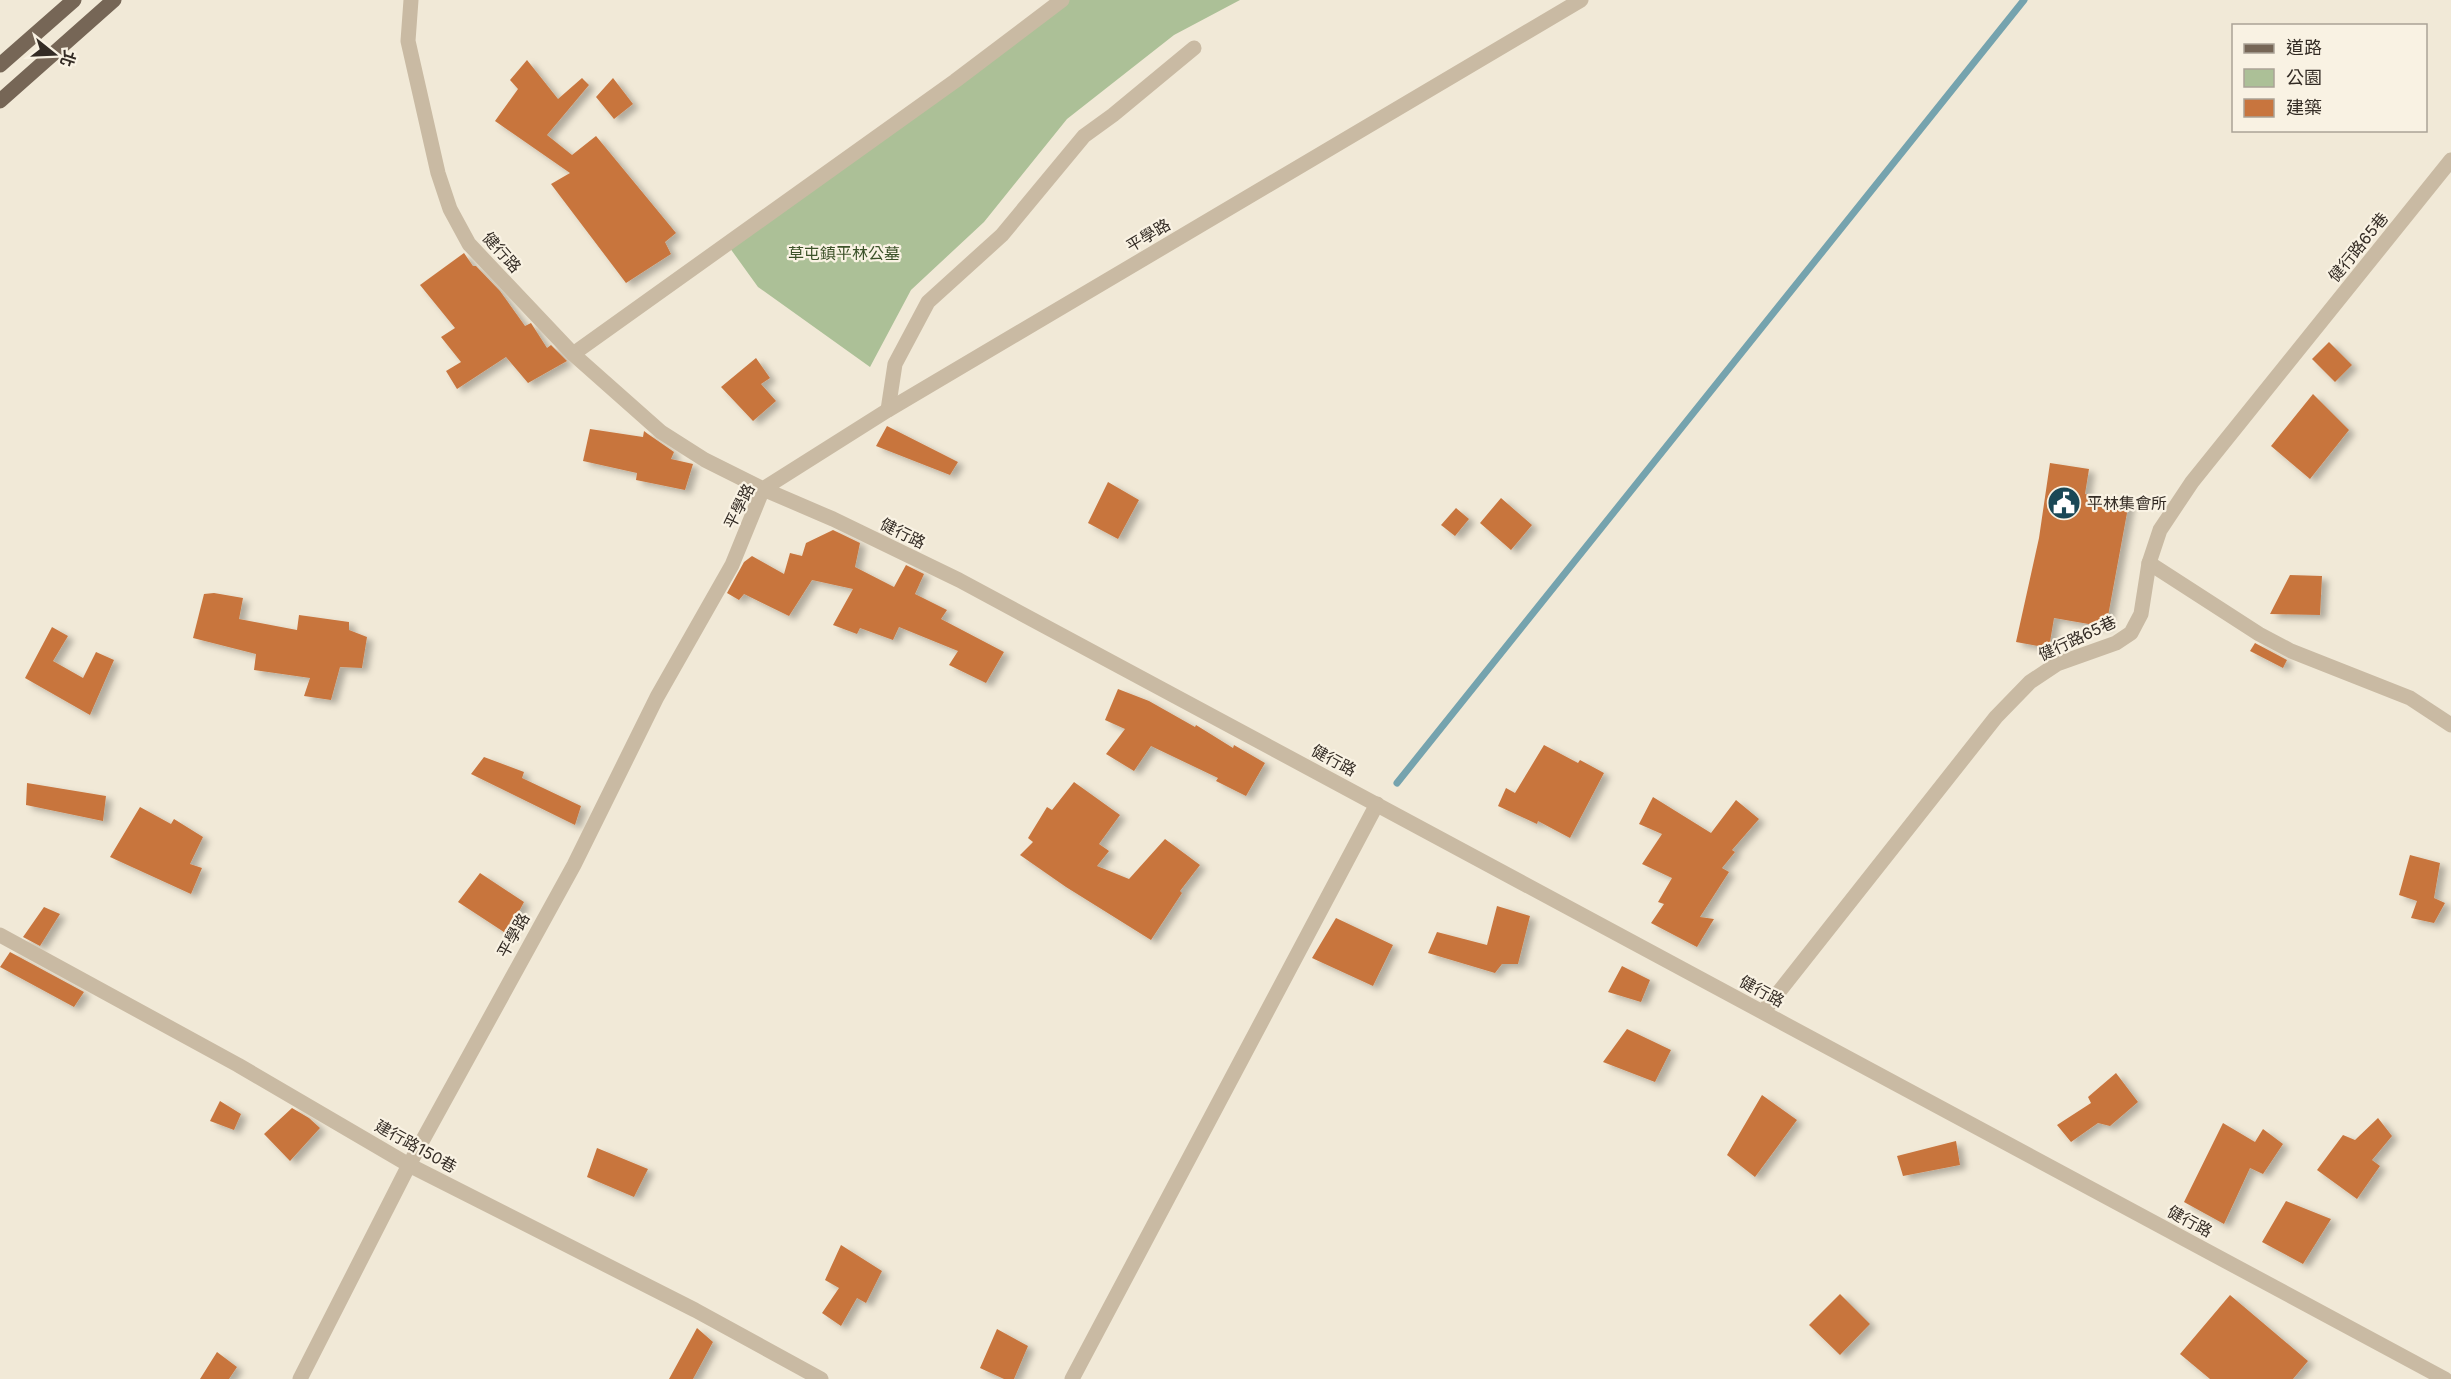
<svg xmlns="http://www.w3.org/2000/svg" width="2451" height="1379" font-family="Inter,'Noto Sans TC',sans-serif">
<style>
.green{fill:#acc097}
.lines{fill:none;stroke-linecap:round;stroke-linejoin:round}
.stream{stroke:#75a3ae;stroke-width:7}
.building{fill:#c8753e;filter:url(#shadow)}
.minor{stroke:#c9baa3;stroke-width:15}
.tertiary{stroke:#c9baa3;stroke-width:15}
.primary{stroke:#766656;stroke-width:15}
.labels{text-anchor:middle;stroke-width:4.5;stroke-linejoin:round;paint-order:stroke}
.street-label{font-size:16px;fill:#342c25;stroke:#f9f2e3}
.park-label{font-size:16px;fill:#3c5229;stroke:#f9f2e3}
.poi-label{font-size:16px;fill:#342c25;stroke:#f9f2e3;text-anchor:start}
</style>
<defs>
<filter id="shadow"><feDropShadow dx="6" dy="4" stdDeviation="3" flood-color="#0004"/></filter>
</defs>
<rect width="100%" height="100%" fill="#f1e9d7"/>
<path class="green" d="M 1058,0 L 1240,0 L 1174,35 L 1067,119 L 984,222 L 911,290 L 870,367 L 758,287 L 727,244 Z"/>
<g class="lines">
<path class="stream" d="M 1397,783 L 2024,0"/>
</g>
<path class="building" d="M 527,60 L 558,99 L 582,78 L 589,85 L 547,135 L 572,155 L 596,136 L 676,233 L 665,242 L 671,254 L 626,283 L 551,184 L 570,173 L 495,121 L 518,89 L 510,80 Z
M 613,78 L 633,104 L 614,119 L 596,97 Z
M 464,253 L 473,266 L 476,266 L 500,291 L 525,326 L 531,323 L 547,348 L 551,345 L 567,361 L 528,383 L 506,357 L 457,389 L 446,371 L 461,362 L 441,337 L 455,328 L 420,285 Z
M 2329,342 L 2352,365 L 2335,382 L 2312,359 Z
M 756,358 L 770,378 L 761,384 L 776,401 L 753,421 L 721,387 Z
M 2313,394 L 2349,430 L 2310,479 L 2271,446 Z
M 887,426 L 958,462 L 950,475 L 876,446 Z
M 590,429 L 643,437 L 644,431 L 648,434 L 674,452 L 671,459 L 693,464 L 685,490 L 636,480 L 637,473 L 583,461 Z
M 2050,463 L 2089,469 L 2085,494 L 2129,502 L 2106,627 L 2054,618 L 2049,648 L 2016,642 L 2039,538 Z
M 1108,482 L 1139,500 L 1118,539 L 1088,523 Z
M 1501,498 L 1532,525 L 1511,550 L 1480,523 Z
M 1456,508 L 1469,519 L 1455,536 L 1441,525 Z
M 833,530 L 860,543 L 855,567 L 894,587 L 906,565 L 924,574 L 915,594 L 947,610 L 941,619 L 1004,652 L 986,683 L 949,665 L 958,651 L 899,627 L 893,640 L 860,628 L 857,634 L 833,625 L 853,589 L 812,580 L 789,616 L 744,594 L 739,600 L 727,593 L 744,562 L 752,556 L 784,574 L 790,553 L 802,556 L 806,543 Z
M 2290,575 L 2322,576 L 2320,615 L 2270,614 Z
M 214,593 L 243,598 L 239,619 L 297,630 L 299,615 L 349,622 L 349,630 L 367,637 L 362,668 L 340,667 L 331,700 L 304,696 L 310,678 L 254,670 L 256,654 L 193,638 L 204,594 Z
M 52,627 L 68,636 L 53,661 L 83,678 L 96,652 L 114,660 L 90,715 L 25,678 Z
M 2255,643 L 2287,660 L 2283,668 L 2250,651 Z
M 1118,689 L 1149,701 L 1195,727 L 1196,725 L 1233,748 L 1234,745 L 1265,763 L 1246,796 L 1216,781 L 1218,778 L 1151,746 L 1134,771 L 1106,754 L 1125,729 L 1105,720 Z
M 1544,745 L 1578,763 L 1580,760 L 1604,773 L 1570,838 L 1538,821 L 1537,824 L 1498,806 L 1506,788 L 1515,793 Z
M 484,757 L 524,772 L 522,778 L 581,806 L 575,825 L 471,774 Z
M 1074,782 L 1120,815 L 1099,844 L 1109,851 L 1097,866 L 1129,879 L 1165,839 L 1200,865 L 1180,891 L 1182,893 L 1151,940 L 1066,887 L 1020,855 L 1033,842 L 1028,838 L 1047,807 L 1052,810 Z
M 27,783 L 106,796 L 103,821 L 26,805 Z
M 1653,797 L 1711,833 L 1736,800 L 1759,819 L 1732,850 L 1735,852 L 1722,868 L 1729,872 L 1700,917 L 1714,919 L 1697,947 L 1651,923 L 1664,904 L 1658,902 L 1672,878 L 1642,864 L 1662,834 L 1639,824 Z
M 140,807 L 171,824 L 174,819 L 203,837 L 190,864 L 202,868 L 191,894 L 110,857 Z
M 2410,855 L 2440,863 L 2434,898 L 2445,903 L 2434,923 L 2411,918 L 2417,901 L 2399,895 Z
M 480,873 L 524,902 L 507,934 L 458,902 Z
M 1497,906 L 1530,916 L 1518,964 L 1502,964 L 1495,973 L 1428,953 L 1437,932 L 1487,945 Z
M 44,907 L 60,914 L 40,946 L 23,937 Z
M 1336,918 L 1393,945 L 1373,986 L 1312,958 Z
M 10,952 L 84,992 L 74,1007 L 0,967 Z
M 1622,966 L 1650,980 L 1641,1002 L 1608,992 Z
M 1627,1029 L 1671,1050 L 1655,1082 L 1603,1062 Z
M 2116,1073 L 2138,1102 L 2110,1126 L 2098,1123 L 2071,1142 L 2057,1125 L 2091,1103 L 2088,1097 Z
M 1762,1095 L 1797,1120 L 1755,1177 L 1727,1155 Z
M 220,1101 L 241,1114 L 234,1130 L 210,1121 Z
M 292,1108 L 309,1118 L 320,1128 L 290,1161 L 264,1134 Z
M 2378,1118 L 2392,1136 L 2372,1160 L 2380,1166 L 2357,1199 L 2317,1170 L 2343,1135 L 2355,1140 Z
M 2223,1123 L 2255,1142 L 2263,1129 L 2283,1144 L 2263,1174 L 2250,1168 L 2224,1224 L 2184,1202 Z
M 1956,1141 L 1960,1165 L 1903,1176 L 1897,1156 Z
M 597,1148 L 648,1169 L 634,1197 L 587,1177 Z
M 2286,1201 L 2331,1219 L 2303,1264 L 2262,1242 Z
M 841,1245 L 882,1271 L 866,1303 L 857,1298 L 841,1326 L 822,1313 L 839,1288 L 825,1280 Z
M 1840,1294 L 1870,1324 L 1840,1355 L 1809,1325 Z
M 2230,1295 L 2308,1361 L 2293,1379 L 2210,1379 L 2180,1354 Z
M 697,1328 L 713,1342 L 693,1379 L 669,1379 Z
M 997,1329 L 1028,1346 L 1014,1379 L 1004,1379 L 980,1368 Z
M 217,1352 L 237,1367 L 229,1379 L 200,1379 Z"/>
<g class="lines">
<path class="minor" d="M 573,354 L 955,81 L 1062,0
M 888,410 L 895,364 L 928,302 L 1002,235 L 1084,136 L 1113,115 L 1194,48
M 2149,563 L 2259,634 L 2291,651 L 2410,698 L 2451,725
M 0,935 L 238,1065 L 409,1165 L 695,1310 L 821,1379
M 300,1379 L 409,1165 L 574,865 L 657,697 L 732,565 L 763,489
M 1072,1379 L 1377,804"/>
<path class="tertiary" d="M 411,0 L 408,41 L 438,173 L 450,209 L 469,244 L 573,354 L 661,432 L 705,460 L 763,489 L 833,519 L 959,580 L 2445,1379
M 763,489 L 888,410 L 1581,0
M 1763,1012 L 1996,717 L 2030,682 L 2057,664 L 2116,643 L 2131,633 L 2141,614 L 2149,563 L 2160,530 L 2192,482 L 2451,160"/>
<path class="primary" d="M 0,65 L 74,0
M 0,101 L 114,0"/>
</g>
<defs>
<symbol id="civic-disc" viewBox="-11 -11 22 22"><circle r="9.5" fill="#1a4856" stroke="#f9f2e3"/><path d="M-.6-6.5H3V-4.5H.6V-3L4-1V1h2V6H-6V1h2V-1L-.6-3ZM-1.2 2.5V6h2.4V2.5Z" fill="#fff"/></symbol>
</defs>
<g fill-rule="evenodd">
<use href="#civic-disc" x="2045" y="484" width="38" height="38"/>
</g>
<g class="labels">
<g class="street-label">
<text transform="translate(1148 235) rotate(-31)" y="6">平學路</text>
<text transform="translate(2358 247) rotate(-51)" y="6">健行路65巷</text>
<text transform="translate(502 252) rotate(48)" y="6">健行路</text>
<text transform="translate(739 506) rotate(-64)" y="6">平學路</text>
<text transform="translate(903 533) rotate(26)" y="6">健行路</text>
<text transform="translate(2077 638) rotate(-25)" y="6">健行路65巷</text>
<text transform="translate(1334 760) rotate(28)" y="6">健行路</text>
<text transform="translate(513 935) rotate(-61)" y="6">平學路</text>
<text transform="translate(1762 991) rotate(28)" y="6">健行路</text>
<text transform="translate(416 1146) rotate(29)" y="6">建行路150巷</text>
<text transform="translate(2190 1221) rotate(28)" y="6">健行路</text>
</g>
<g class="park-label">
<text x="844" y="259">草屯鎮平林公墓</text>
</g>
<g class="poi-label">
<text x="2087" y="509">平林集會所</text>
</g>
</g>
<rect x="2232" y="24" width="195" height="108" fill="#f9f2e3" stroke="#aaa397" stroke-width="1.5"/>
<rect x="2244" y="44" width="30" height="9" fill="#766656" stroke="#aaa397" stroke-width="1.5"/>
<text x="2286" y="54" font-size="18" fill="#342c25">道路</text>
<rect x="2244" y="69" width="30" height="18" fill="#acc097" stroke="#aaa397" stroke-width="1.5"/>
<text x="2286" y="84" font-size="18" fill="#342c25">公園</text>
<rect x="2244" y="99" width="30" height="18" fill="#c8753e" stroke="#aaa397" stroke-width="1.5"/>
<text x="2286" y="114" font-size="18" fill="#342c25">建築</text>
<g transform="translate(54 54) rotate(108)" stroke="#f9f2e3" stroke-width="4.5" paint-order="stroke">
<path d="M0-4.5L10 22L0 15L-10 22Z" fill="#342c25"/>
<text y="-9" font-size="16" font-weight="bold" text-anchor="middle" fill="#342c25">北</text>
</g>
</svg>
